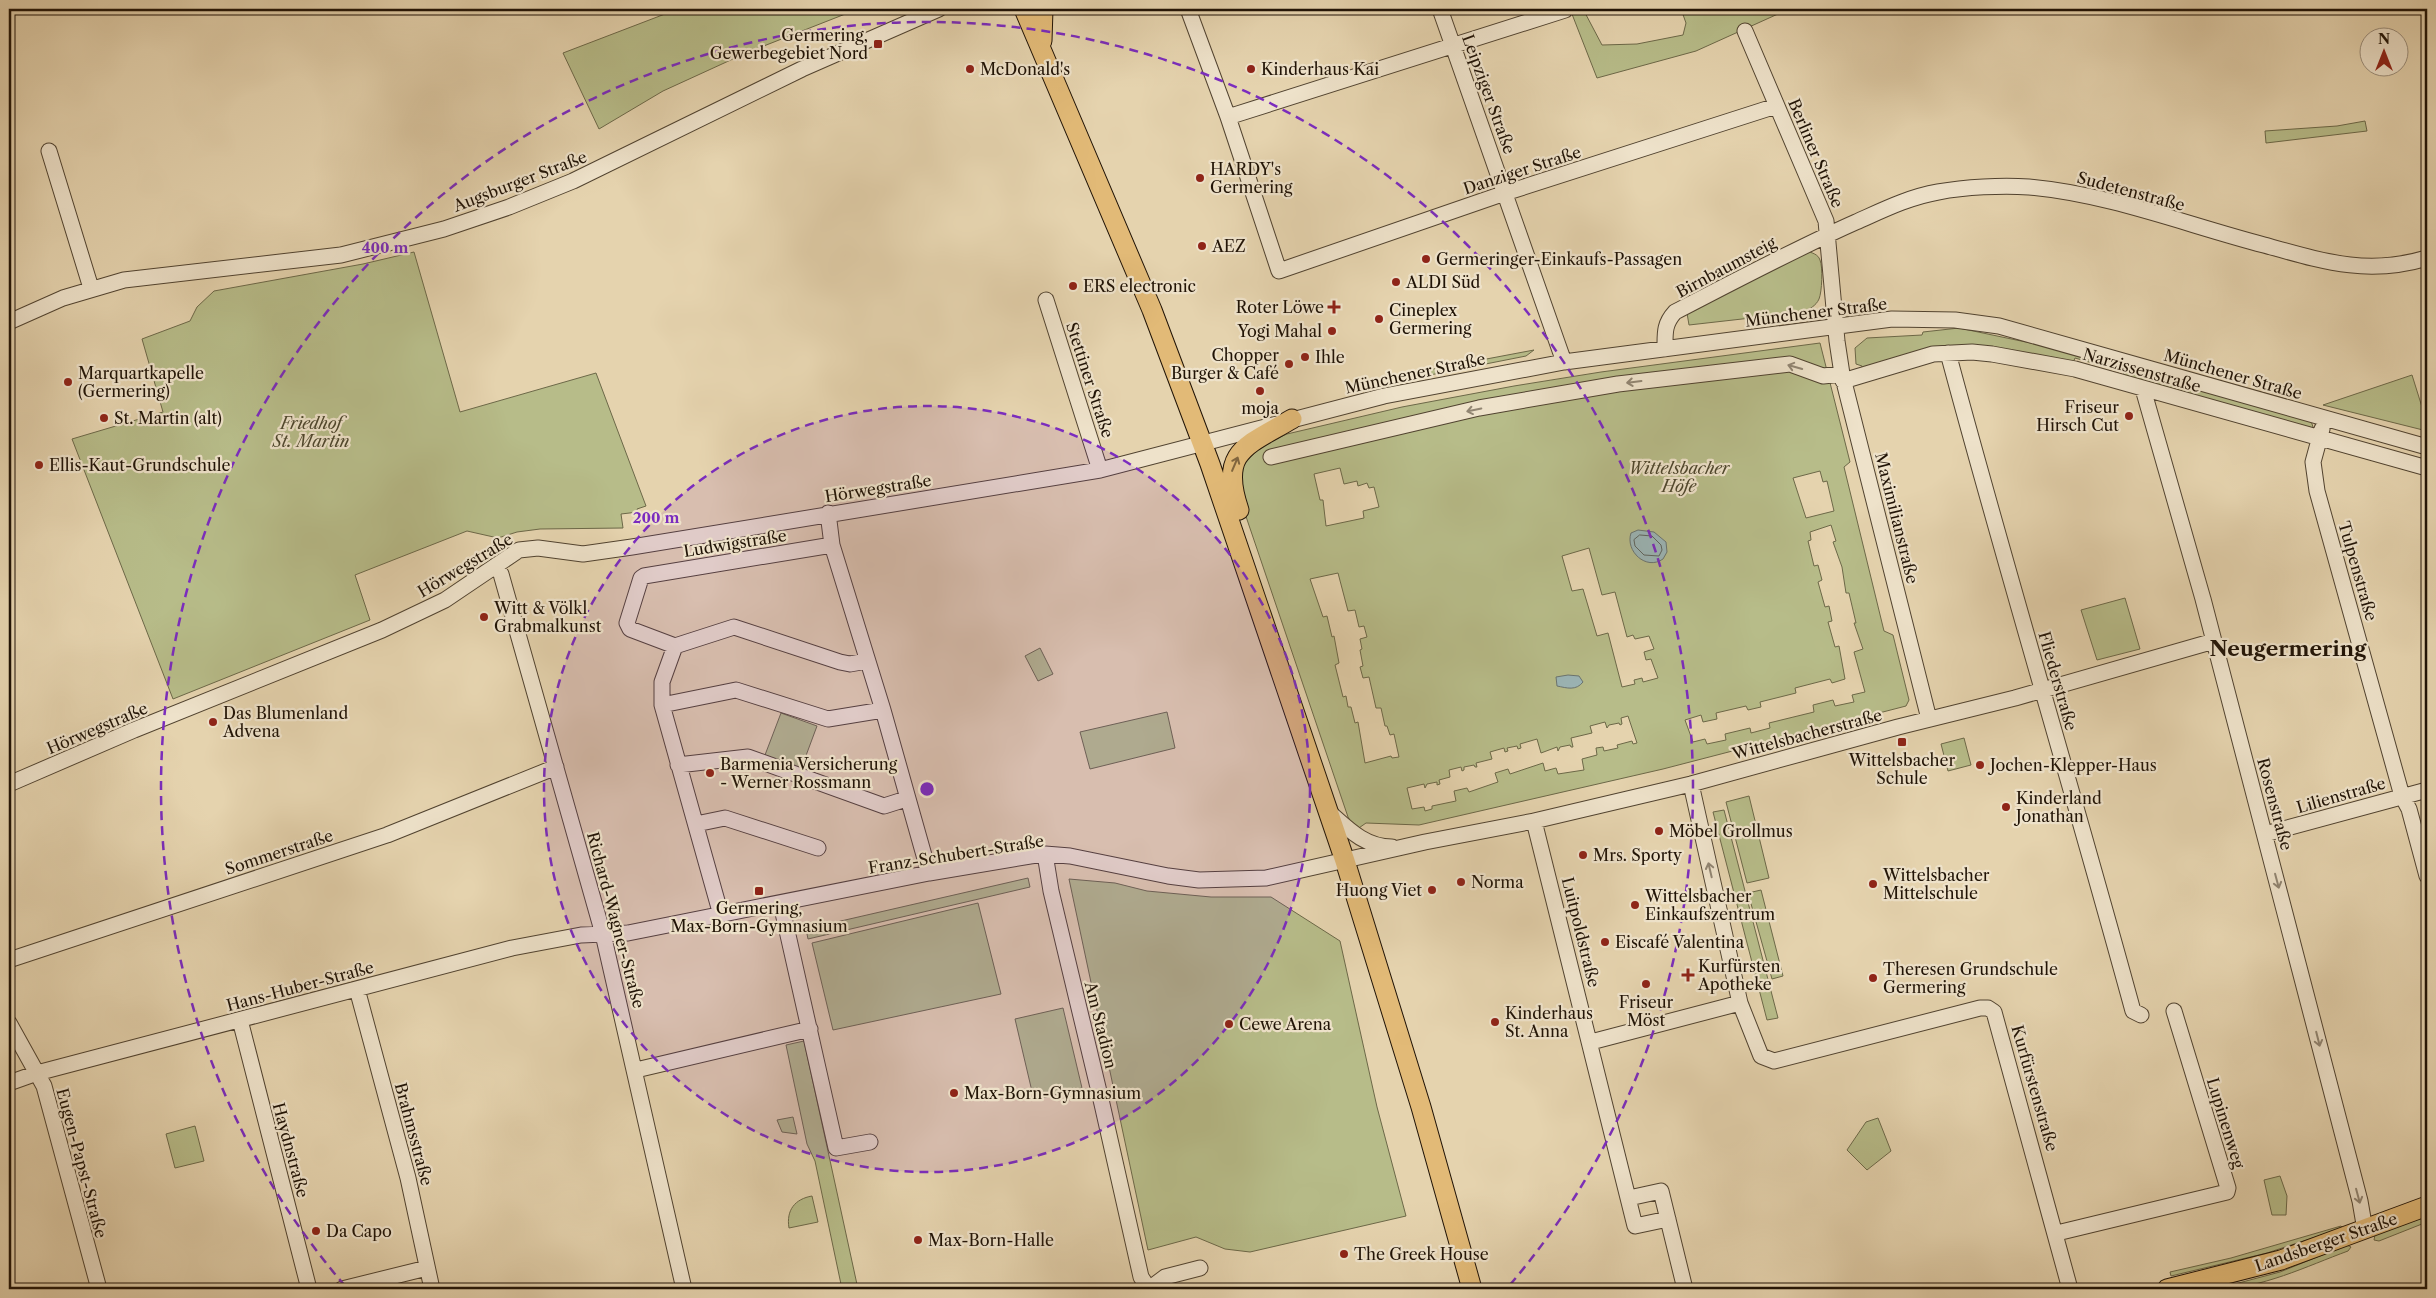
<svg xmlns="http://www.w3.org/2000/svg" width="2436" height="1298" font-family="'Libre Caslon Text',serif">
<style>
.green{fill:#b7bc89;stroke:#6c6848;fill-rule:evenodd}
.water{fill:#9bb5b6;stroke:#6a7470}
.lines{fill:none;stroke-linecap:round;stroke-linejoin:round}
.shore{stroke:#5e645e;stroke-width:1}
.minor-casing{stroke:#514330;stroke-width:17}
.major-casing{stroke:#201306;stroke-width:21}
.minor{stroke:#eee2ca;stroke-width:15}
.major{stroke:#e2ba77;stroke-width:19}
.oneway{stroke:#918572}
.oneway2{stroke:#81663e}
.ring{fill:none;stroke:#7b2cbf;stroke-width:2.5;stroke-dasharray:9 6}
.poi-dot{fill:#8f2418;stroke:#eee2ca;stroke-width:2}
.labels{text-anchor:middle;stroke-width:4.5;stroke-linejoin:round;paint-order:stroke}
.poi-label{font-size:16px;fill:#201306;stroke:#eee2ca;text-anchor:start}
.street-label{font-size:16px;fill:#201306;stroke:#eee2ca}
.park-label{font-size:16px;font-style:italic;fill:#4d462d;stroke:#eee2ca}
.district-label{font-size:21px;font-weight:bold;fill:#201306;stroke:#eee2ca}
.centre{fill:#7b2cbf;stroke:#eee2ca;stroke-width:2.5}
.ring-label{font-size:15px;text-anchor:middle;font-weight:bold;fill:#7b2cbf;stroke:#eee2ca;stroke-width:4.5;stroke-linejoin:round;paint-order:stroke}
</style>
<rect width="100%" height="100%" fill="#e5d3ae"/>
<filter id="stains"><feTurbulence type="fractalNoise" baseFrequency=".004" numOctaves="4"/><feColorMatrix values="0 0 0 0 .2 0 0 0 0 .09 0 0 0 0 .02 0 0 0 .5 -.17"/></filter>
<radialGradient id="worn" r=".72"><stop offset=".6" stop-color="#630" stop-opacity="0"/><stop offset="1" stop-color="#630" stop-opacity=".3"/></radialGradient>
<path class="green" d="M 678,9 L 858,9 L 746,53 L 663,91 L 599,129 L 563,53 Z
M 1570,9 L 1583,9 L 1602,45 L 1637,44 L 1683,35 L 1686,23 L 1681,9 L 1789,9 L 1696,51 L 1597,78 Z
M 2365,121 L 2367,131 L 2266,143 L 2265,131 L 2337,126 Z
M 1807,251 C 1812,253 1818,254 1820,260 C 1823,267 1822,292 1819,299 C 1816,306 1809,309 1804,312 L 1689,325 L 1687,313 Z
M 414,252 L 460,412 L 596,373 L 646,506 L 637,509 L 638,512 L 621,514 L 623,528 L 540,529 L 517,532 L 498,538 L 467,531 L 355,575 L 370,620 L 173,699 L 72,439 L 163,412 L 142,339 L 190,321 L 197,307 L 214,291 L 363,264 Z
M 1959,328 L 2040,345 L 2311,421 L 2313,427 L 2311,428 L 2122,378 L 2124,372 L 2075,358 L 2073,363 L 1992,348 L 1862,372 L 1862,366 L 1856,364 L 1855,348 L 1867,338 L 1922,335 L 1923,332 Z
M 1820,343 L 1850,462 L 1844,467 L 1884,631 L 1893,635 L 1909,700 L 1906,706 L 1663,769 L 1419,825 L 1366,823 L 1356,830 L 1348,817 L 1237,490 L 1238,471 L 1262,445 L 1287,434 L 1402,407 L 1514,386 L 1601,372 ZM 1340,468 L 1344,484 L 1357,481 L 1358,486 L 1367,483 L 1369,488 L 1374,487 L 1379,507 L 1363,511 L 1364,518 L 1326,526 L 1323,500 L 1320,500 L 1314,474 ZM 1820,471 L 1823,482 L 1827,481 L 1834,511 L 1806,518 L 1793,478 ZM 1831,525 L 1836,541 L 1833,542 L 1842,567 L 1846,593 L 1849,593 L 1856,623 L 1854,623 L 1863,649 L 1854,652 L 1865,692 L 1852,695 L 1854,702 L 1835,706 L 1833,700 L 1813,705 L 1814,712 L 1769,723 L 1770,728 L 1751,733 L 1750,728 L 1725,734 L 1726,740 L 1707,744 L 1705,739 L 1693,742 L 1685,720 L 1701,715 L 1703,722 L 1717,719 L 1716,713 L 1746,706 L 1748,710 L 1761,707 L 1760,702 L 1796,693 L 1795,688 L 1830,679 L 1832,683 L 1845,679 L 1839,646 L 1835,647 L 1828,622 L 1832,621 L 1829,606 L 1825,607 L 1818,582 L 1822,580 L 1818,565 L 1814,566 L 1808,541 L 1811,540 L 1810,532 ZM 1589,548 L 1602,595 L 1615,592 L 1627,637 L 1633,635 L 1635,639 L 1649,636 L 1654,649 L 1644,652 L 1646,660 L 1651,659 L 1658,678 L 1643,682 L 1642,678 L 1634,680 L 1635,684 L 1622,687 L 1608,633 L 1597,636 L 1583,589 L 1572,591 L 1562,556 ZM 1338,573 L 1348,611 L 1355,610 L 1359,627 L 1364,626 L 1367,637 L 1360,639 L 1362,649 L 1360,650 L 1363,666 L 1360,667 L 1363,678 L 1369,677 L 1376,708 L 1381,708 L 1385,726 L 1387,726 L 1390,735 L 1394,734 L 1399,757 L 1392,758 L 1391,756 L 1365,763 L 1358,722 L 1355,723 L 1351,707 L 1348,707 L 1346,696 L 1343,697 L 1335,665 L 1339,663 L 1334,636 L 1332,637 L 1327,616 L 1323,617 L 1310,579 ZM 1628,716 L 1637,743 L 1633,744 L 1632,741 L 1617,745 L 1618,748 L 1604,751 L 1603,747 L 1596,748 L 1597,755 L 1582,759 L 1584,770 L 1558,774 L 1556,768 L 1545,771 L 1543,763 L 1510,774 L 1508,769 L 1495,773 L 1498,782 L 1469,792 L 1467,788 L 1454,791 L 1456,801 L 1432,806 L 1432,809 L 1425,811 L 1424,807 L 1412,809 L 1407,788 L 1424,784 L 1425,788 L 1427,784 L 1437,782 L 1437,785 L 1440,784 L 1439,780 L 1450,777 L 1449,770 L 1461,767 L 1462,771 L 1464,770 L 1464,767 L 1474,765 L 1475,767 L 1477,767 L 1476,763 L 1492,759 L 1490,752 L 1504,748 L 1505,752 L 1508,751 L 1507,748 L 1517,746 L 1518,749 L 1521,748 L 1520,744 L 1537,739 L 1541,753 L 1557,747 L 1558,751 L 1560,747 L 1570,745 L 1571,747 L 1573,747 L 1571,738 L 1592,733 L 1590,726 L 1605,722 L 1607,728 L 1609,725 L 1619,723 L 1620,725 L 1622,724 L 1621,718 Z
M 1534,350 L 1526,356 L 1425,376 L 1423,371 Z
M 2412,375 L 2427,423 L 2427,431 L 2323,405 Z
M 2125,598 L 2140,649 L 2097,660 L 2081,610 Z
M 1040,648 L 1053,674 L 1038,681 L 1025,656 Z
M 1167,712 L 1175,748 L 1090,769 L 1080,732 Z
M 781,713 L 817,726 L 801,769 L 765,755 Z
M 1964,738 L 1971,765 L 1948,771 L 1941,744 Z
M 1749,796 L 1769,878 L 1747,883 L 1726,802 Z
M 1724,810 L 1778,1018 L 1767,1020 L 1713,812 Z
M 1028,878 L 1030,887 L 808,939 L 806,929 Z
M 1069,879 L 1115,883 L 1147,891 L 1211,897 L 1271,897 L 1340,941 L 1377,1107 L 1406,1216 L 1250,1252 L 1225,1249 L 1196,1237 L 1148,1250 Z
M 1761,890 L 1783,976 L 1772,979 L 1748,893 Z
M 978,903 L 1001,994 L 833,1030 L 812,943 Z
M 1063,1008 L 1082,1088 L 1034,1100 L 1015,1019 Z
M 804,1041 L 858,1289 L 842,1289 L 815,1161 L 807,1144 L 786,1045 Z
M 793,1117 L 797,1134 L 782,1132 L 777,1120 Z
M 1878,1118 L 1891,1151 L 1867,1170 L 1847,1150 L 1866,1122 Z
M 195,1126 L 204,1161 L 175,1168 L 166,1134 Z
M 2280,1176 L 2287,1196 L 2286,1215 L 2272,1215 L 2264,1180 Z
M 812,1196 L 818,1222 L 789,1228 C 786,1210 795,1199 812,1196 Z
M 2427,1216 L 2427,1222 L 2379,1241 L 2374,1240 L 2375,1235 L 2382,1232 Z
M 2341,1226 L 2343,1228 L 2267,1253 L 2171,1276 L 2170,1272 L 2231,1258 Z
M 2347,1245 L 2351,1247 L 2348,1251 C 2307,1266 2261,1289 2216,1289 L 2280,1272 Z"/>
<path class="water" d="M 1638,530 L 1654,532 L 1666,542 L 1667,552 L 1663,559 C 1646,571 1625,551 1631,533 Z
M 1568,675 L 1579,676 L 1583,682 C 1576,691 1567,688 1557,686 L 1556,677 Z"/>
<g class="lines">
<path class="shore" d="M 1640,535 L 1652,536 L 1661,545 L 1662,550 L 1659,556 L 1644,555 L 1635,546 L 1634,540 Z"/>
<defs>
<path id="minor" d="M 1188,9 L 1228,117 L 1279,271 L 1505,193 L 1776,106
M 1440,9 L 1564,362
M 1745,31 L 1826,221 L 1837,341 L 1842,374 L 1929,719
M 1228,117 L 1565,10
M 49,151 L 91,288
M 1046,300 L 1100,470
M 9,322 L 63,298 L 124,280 L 341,255 L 444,229 L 509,207 L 573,181 L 802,69 L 939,9
M 1665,349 C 1665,333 1664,324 1675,312 C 1735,281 1795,249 1856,222 C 1883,210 1909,197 1938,192 C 1965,187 2002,185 2029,187 C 2109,194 2187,225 2264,245 C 2322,261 2367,276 2427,258
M 1948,353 C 2007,573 2073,791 2133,1011 L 2141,1015
M 1843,381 L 1933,354 L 1972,352 L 1992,354 L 2075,369 L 2427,468
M 2143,389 L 2203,599 L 2360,1201 L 2365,1230
M 2322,429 L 2313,462 L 2317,491 L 2402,796 L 2409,809 L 2427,876
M 1271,457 L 1479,408 L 1618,384 L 1790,364 L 1823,376 L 1842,374
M 828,513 L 832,545 L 883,710 L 929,873
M 495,566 L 501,574 L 603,934 L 684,1289
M 675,646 L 734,627 L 840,662 L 850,664 L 867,661
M 662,705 L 736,690 L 828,719 L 883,710
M 678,765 L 748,757 L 884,806 L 906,799
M 9,784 L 134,730 L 382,630 L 445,600 L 519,550 L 538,548 L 583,554 L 632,547 L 1100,470 L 1384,396 L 1564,362 L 1892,319 L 1955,320 L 1999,326 L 2427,447
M 1691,784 L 1740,1003 L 1761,1056 L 1774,1061 L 1980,1008 L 1988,1008 L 1994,1012 L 2070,1289
M 1329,812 C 1348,829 1365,847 1392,847
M 1534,821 L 1635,1226 L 1668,1219
M 696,824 L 725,818 L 818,848
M 2265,834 L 2427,790
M 1045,854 L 1051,891 L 1102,1104 L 1141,1277 L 1149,1289
M 781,904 L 836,1148 L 870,1142
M 721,915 L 662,705 L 662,682 L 675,646 L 630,629 L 627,623 L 641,578 L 644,576 L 832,545
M 9,960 L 387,835 L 556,767
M 357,989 L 408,1178 L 432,1289
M 240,1020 L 309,1289
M 9,1023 L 44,1086 L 99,1289
M 1591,1042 L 1740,1003
M 636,1070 L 810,1029
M 9,1083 L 37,1073 L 512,948 L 581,935 L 628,933 L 929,873 L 1030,856 L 1045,854 L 1070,856 L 1168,876 L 1199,880 L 1266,878 L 1425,842 L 1534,821 L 1691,784 L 1898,727 L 2015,698 L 2214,641
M 1629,1198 L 1661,1191 L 1685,1289
M 2057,1233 L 2227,1192 L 2228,1188 L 2174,1011
M 342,1289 L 427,1268
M 1149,1289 L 1165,1277 L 1200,1268"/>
<path id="major" d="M 1024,9 L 1152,310 L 1210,464 L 1345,861 L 1421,1107 L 1472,1289
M 1042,41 L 1043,9
M 1239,510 C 1219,451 1246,446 1292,419
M 2167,1289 L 2281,1260 L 2427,1206"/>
</defs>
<use href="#minor" class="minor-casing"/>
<use href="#major" class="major-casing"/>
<use href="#minor" class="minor"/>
<use href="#major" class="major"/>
</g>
<defs><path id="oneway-shaft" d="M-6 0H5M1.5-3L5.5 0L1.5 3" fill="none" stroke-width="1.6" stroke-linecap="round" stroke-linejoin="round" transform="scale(1.25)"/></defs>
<g class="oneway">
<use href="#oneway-shaft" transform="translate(1795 367) rotate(-164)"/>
<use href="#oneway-shaft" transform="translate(1634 382) rotate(173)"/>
<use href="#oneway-shaft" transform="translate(1474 410) rotate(168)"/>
<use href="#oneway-shaft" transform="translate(1710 870) rotate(-103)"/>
<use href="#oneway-shaft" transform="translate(2277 881) rotate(75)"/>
<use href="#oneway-shaft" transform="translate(2318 1039) rotate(76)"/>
<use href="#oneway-shaft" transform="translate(2358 1196) rotate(75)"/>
</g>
<use class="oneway2" href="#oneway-shaft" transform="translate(1235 464) rotate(-67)"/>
<circle cx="927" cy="789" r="383" fill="#7b2cbf" fill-opacity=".12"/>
<g class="ring">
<circle cx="927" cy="789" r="383"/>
<path d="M345 1286A766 766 0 1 1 1509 1286"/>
</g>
<g class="poi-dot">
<rect x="873" y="39" width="10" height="10" rx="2.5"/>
<circle cx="970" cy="69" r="5"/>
<circle cx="1251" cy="69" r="5"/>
<circle cx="1200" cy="178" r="5"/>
<circle cx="1202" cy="246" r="5"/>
<circle cx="1426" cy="259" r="5"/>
<circle cx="1396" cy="282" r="5"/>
<circle cx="1073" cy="286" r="5"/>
<path d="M1331.5 299.5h5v5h5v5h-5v5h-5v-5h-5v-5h5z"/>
<circle cx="1379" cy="319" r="5"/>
<circle cx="1332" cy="331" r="5"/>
<circle cx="1305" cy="357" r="5"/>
<circle cx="1289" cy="364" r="5"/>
<circle cx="68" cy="382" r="5"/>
<circle cx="1260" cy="391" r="5"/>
<circle cx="2129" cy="416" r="5"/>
<circle cx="104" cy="418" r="5"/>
<circle cx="39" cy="465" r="5"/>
<circle cx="484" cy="617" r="5"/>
<circle cx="213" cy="722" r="5"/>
<rect x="1897" y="737" width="10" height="10" rx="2.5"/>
<circle cx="1980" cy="765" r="5"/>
<circle cx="710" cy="773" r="5"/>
<circle cx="2006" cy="807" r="5"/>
<circle cx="1659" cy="831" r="5"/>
<circle cx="1583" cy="855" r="5"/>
<circle cx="1461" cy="882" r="5"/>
<circle cx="1873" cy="884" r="5"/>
<circle cx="1432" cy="890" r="5"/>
<rect x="754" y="886" width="10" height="10" rx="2.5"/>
<circle cx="1635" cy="905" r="5"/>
<circle cx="1605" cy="942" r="5"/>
<path d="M1685.5 967.5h5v5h5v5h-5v5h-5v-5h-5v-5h5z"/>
<circle cx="1873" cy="978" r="5"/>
<circle cx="1646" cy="984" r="5"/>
<circle cx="1495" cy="1022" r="5"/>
<circle cx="1229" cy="1024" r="5"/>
<circle cx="954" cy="1093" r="5"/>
<circle cx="316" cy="1231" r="5"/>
<circle cx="918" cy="1240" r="5"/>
<circle cx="1344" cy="1254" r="5"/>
</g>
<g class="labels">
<g class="poi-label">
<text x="868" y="41" text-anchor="end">Germering,<tspan x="868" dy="18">Gewerbegebiet Nord</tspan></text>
<text x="980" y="75">McDonald's</text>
<text x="1261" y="75">Kinderhaus Kai</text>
<text x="1210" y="175">HARDY's<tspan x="1210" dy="18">Germering</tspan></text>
<text x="1212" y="252">AEZ</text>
<text x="1436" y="265">Germeringer-Einkaufs-Passagen</text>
<text x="1406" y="288">ALDI Süd</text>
<text x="1083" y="292">ERS electronic</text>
<text x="1324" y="313" text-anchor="end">Roter Löwe</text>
<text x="1389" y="316">Cineplex<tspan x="1389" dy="18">Germering</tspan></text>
<text x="1322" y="337" text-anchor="end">Yogi Mahal</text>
<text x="1279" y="361" text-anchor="end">Chopper<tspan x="1279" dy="18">Burger &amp; Café</tspan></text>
<text x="1315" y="363">Ihle</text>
<text x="78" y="379">Marquartkapelle<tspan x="78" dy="18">(Germering)</tspan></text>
<text x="2119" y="413" text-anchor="end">Friseur<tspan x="2119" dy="18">Hirsch Cut</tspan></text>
<text x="1260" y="414" text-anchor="middle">moja</text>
<text x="114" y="424">St. Martin (alt)</text>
<text x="49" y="471">Ellis-Kaut-Grundschule</text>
<text x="494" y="614">Witt &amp; Völkl<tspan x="494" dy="18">Grabmalkunst</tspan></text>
<text x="223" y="719">Das Blumenland<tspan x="223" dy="18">Advena</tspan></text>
<text x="1902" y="766" text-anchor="middle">Wittelsbacher<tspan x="1902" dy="18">Schule</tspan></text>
<text x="720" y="770">Barmenia Versicherung<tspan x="720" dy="18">- Werner Rossmann</tspan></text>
<text x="1990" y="771">Jochen-Klepper-Haus</text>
<text x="2016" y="804">Kinderland<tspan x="2016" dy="18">Jonathan</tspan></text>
<text x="1669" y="837">Möbel Grollmus</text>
<text x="1593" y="861">Mrs. Sporty</text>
<text x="1883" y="881">Wittelsbacher<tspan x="1883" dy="18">Mittelschule</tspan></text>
<text x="1471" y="888">Norma</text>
<text x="1422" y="896" text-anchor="end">Huong Viet</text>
<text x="1645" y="902">Wittelsbacher<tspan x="1645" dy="18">Einkaufszentrum</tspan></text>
<text x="759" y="914" text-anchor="middle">Germering,<tspan x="759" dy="18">Max-Born-Gymnasium</tspan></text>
<text x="1615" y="948">Eiscafé Valentina</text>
<text x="1698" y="972">Kurfürsten<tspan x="1698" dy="18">Apotheke</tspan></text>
<text x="1883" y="975">Theresen Grundschule<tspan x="1883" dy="18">Germering</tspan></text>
<text x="1646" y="1008" text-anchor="middle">Friseur<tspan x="1646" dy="18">Möst</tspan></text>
<text x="1505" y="1019">Kinderhaus<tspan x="1505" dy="18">St. Anna</tspan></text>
<text x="1239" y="1030">Cewe Arena</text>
<text x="964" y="1099">Max-Born-Gymnasium</text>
<text x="326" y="1237">Da Capo</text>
<text x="928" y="1246">Max-Born-Halle</text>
<text x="1354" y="1260">The Greek House</text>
</g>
<g class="street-label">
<text transform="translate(1489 94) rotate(70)" y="6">Leipziger Straße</text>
<text transform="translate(1816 153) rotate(67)" y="6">Berliner Straße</text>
<text transform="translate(1522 170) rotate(-18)" y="6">Danziger Straße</text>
<text transform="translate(520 181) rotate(-21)" y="6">Augsburger Straße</text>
<text transform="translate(2131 191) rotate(15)" y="6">Sudetenstraße</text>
<text transform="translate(1726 267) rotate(-28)" y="6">Birnbaumsteig</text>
<text transform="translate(1816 312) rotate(-7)" y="6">Münchener Straße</text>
<text transform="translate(2142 370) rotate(16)" y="6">Narzissenstraße</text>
<text transform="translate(1415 373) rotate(-12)" y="6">Münchener Straße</text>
<text transform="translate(2233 374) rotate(16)" y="6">Münchener Straße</text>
<text transform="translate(1090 380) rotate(72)" y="6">Stettiner Straße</text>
<text transform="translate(878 488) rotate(-9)" y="6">Hörwegstraße</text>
<text transform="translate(1897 518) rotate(76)" y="6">Maximilianstraße</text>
<text transform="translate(735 543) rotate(-9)" y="6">Ludwigstraße</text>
<text transform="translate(465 565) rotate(-31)" y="6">Hörwegstraße</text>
<text transform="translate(2358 571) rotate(74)" y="6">Tulpenstraße</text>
<text transform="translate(2058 681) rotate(74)" y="6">Fliederstraße</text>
<text transform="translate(97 728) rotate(-23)" y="6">Hörwegstraße</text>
<text transform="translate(1807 734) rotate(-15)" y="6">Wittelsbacherstraße</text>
<text transform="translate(2341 795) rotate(-16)" y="6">Lilienstraße</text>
<text transform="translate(2275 804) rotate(75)" y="6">Rosenstraße</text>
<text transform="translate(279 852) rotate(-18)" y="6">Sommerstraße</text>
<text transform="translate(956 854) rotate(-9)" y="6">Franz-Schubert-Straße</text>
<text transform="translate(616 920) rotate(75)" y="6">Richard-Wagner-Straße</text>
<text transform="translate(1581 932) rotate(76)" y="6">Luitpoldstraße</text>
<text transform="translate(300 986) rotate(-15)" y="6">Hans-Huber-Straße</text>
<text transform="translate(1101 1025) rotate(76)" y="6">Am Stadion</text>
<text transform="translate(2035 1088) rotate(74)" y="6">Kurfürstenstraße</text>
<text transform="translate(2226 1123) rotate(73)" y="6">Lupinenweg</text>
<text transform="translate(414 1134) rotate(75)" y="6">Brahmsstraße</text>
<text transform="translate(291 1150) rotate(75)" y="6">Haydnstraße</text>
<text transform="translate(82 1163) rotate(75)" y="6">Eugen-Papst-Straße</text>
<text transform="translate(2326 1242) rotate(-19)" y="6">Landsberger Straße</text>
</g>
<g class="park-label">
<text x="311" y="429">Friedhof<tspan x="311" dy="18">St. Martin</tspan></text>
<text x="1679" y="474">Wittelsbacher<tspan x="1679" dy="18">Höfe</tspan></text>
</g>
<g class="district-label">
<text x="2288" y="656">Neugermering</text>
</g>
</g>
<circle cx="927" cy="789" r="8" class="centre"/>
<g class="ring-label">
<text x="385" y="253">400 m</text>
<text x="656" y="523">200 m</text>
</g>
<rect width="2436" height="1298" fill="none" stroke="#e5d3ae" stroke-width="30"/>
<rect x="10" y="10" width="2416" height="1278" fill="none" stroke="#201306" stroke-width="2.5"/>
<rect x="15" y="15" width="2406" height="1268" fill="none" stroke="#201306"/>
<g transform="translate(2384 52)"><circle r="24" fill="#eee2ca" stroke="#9c8f7c"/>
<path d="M0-4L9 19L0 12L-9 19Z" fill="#8f2418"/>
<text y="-8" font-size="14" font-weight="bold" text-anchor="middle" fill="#201306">N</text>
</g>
<rect width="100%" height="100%" filter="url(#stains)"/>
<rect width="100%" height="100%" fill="url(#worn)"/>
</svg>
